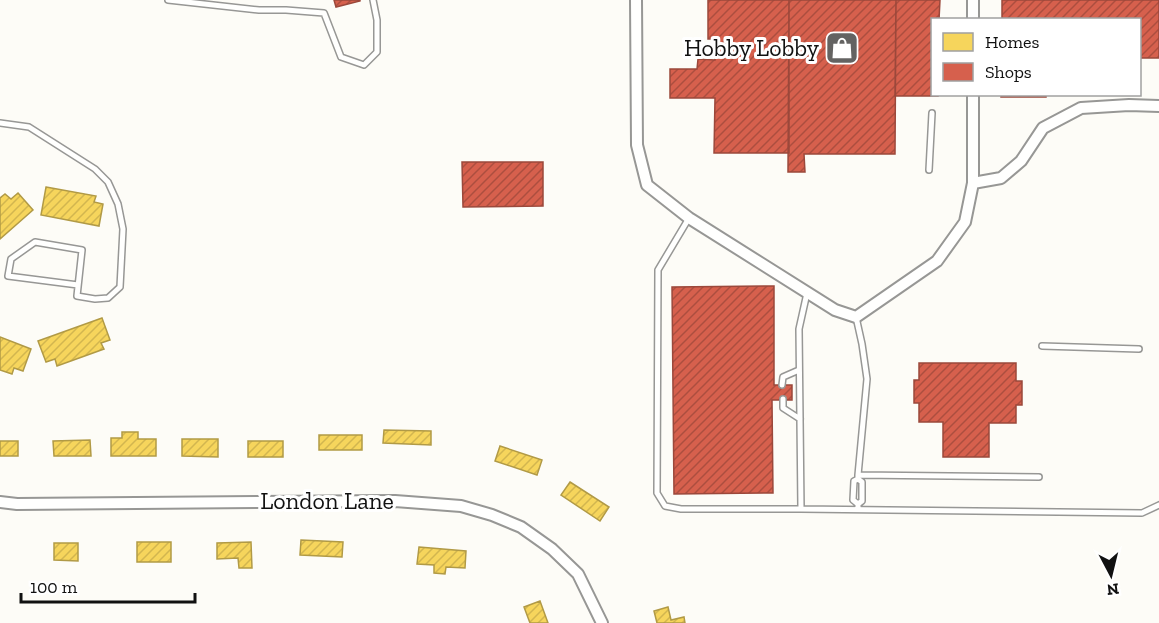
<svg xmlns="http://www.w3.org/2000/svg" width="1159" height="623" font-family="'Zilla Slab',serif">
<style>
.homes{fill:url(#homes-hatch);stroke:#b19a46;stroke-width:1.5}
.shops{fill:url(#shops-hatch);stroke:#9b483b;stroke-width:1.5}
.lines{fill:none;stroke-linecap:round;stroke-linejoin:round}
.service-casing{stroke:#979795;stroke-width:8}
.minor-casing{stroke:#979795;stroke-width:14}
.service{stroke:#fffffe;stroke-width:5}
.minor{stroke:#fffffe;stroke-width:10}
.labels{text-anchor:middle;stroke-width:6;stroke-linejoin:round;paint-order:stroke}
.poi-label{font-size:24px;fill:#111;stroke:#fff;text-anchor:end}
.street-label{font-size:24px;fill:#111;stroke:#fff}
</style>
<defs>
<pattern id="homes-hatch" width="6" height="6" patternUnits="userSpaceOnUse" patternTransform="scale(1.5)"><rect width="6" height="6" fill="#f6d55c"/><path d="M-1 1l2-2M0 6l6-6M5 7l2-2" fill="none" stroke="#d2b64f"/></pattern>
<pattern id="shops-hatch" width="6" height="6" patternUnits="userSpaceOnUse" patternTransform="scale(1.5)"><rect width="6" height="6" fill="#d6604d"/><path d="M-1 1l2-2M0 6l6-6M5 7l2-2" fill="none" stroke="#ac4e3f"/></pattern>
</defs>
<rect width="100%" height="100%" fill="#fdfcf7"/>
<path class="homes" d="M 46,187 L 96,196 L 94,202 L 103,204 L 99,226 L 41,215 Z
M 18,193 L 33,210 L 0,239 L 0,198 L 5,194 L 11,199 Z
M 102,318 L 110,340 L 101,343 L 104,349 L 57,366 L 55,359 L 46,362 L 38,341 Z
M 0,337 L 31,349 L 23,371 L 14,368 L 12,374 L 0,370 Z
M 384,430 L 431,431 L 431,445 L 383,443 Z
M 122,432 L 138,432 L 138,439 L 156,439 L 156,456 L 111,456 L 111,438 L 122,438 Z
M 319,435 L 362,435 L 362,450 L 319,450 Z
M 182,439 L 218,439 L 218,457 L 182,456 Z
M 90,440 L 91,456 L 54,456 L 53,441 Z
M 0,441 L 18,441 L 18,456 L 0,456 Z
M 248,441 L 283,441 L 283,457 L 248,457 Z
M 500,446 L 542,460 L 537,475 L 495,461 Z
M 570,482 L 609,507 L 600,521 L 561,495 Z
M 301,540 L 343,542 L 342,557 L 300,555 Z
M 137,542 L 171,542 L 171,562 L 137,562 Z
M 251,542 L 252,568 L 239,568 L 238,558 L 217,559 L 217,543 Z
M 54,543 L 78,543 L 78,561 L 54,560 Z
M 419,547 L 466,551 L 465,568 L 446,567 L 445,574 L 434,573 L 434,565 L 417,564 Z
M 540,601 L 548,623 L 530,623 L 524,607 Z
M 668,607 L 671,620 L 684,617 L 685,623 L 657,623 L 654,611 Z"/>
<path class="shops" d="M 334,0 L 360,0 L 360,1 L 336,7 Z
M 708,0 L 789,0 L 789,153 L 714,153 L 715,98 L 670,98 L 670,69 L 697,69 L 698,59 L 715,60 L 715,39 L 708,39 Z
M 789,0 L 896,0 L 895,154 L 804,154 L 805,172 L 788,172 Z
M 896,0 L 940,0 L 939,20 L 932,20 L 932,94 L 938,94 L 938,96 L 895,96 Z
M 1002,0 L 1159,0 L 1159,58 L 1140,58 L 1140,20 L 1002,20 Z
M 1001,94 L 1046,94 L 1046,97 L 1001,97 Z
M 462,162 L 543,162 L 543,206 L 463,207 Z
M 774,286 L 774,385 L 792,385 L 792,400 L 772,400 L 773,493 L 674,494 L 672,287 Z
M 919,363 L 1016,363 L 1016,381 L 1022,381 L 1022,405 L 1016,405 L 1016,423 L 989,423 L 989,457 L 943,457 L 943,422 L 919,422 L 919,403 L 914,403 L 914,380 L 919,380 Z"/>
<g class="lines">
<defs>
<path id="service" d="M 168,0 L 259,10 L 286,10 L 324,13 L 341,57 L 364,65 L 377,52 L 377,20 L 373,0
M 0,123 L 29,127 L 95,169 L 108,182 L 118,204 L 123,229 L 120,287 L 108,298 L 95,299 L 77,296 L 82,250 L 35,242 L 11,259 L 8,276 L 78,285
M 929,170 L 932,113
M 689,218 L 658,270 L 657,493 L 665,506 L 681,509 L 801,509 L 799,329 L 807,293
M 856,317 L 862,344 L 867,379 L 858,475 L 1039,477
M 1042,346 L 1139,349
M 782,385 L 783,377 L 799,370
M 783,399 L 783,408 L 800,419
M 858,504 L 853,500 L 854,481 L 858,479 L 858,475
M 858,507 L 858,504 L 862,501 L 862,482 L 858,479
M 801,509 L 1142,513 L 1159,505"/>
<path id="minor" d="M 636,0 L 637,145 L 647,185 L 689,218 L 835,310 L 856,317 L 937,261 L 965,222 L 973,183 L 973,94
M 973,0 L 973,20
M 973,183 L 1001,178 L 1021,161 L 1043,128 L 1081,108 L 1129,105 L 1159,106
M 0,502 L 17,504 L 395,501 L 461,506 L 492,515 L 521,527 L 552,549 L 578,574 L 602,623"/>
</defs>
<use href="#service" class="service-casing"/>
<use href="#minor" class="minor-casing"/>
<use href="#service" class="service"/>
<use href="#minor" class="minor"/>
</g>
<defs>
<symbol id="shop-square" viewBox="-11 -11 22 22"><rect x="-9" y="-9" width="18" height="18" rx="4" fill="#646362" stroke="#fff"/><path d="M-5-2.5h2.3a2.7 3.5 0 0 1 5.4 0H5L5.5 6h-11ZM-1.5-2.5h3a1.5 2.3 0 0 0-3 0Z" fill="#fff"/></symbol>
</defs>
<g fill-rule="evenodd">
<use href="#shop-square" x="823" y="29" width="38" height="38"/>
</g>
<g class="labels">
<g class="poi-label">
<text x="819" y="56">Hobby Lobby</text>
</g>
<g class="street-label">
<text x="327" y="509">London Lane</text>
</g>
</g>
<rect x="931" y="18" width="210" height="78" fill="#ffffff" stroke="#a0a0a0" stroke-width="1.5"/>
<rect x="943" y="33" width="30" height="18" fill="#f6d55c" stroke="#a0a0a0" stroke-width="1.5"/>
<text x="985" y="48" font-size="18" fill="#111111">Homes</text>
<rect x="943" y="63" width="30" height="18" fill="#d6604d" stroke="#a0a0a0" stroke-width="1.5"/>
<text x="985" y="78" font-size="18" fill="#111111">Shops</text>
<g transform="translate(1111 575) rotate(173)" stroke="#ffffff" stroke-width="4.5" paint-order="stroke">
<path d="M0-4.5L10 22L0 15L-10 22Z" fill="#111111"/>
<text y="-9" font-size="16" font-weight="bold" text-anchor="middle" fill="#111111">N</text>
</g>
<path d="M21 593v9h174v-9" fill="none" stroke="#111111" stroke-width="3"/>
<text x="30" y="593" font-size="18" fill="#111111" stroke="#ffffff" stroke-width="4.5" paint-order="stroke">100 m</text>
</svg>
